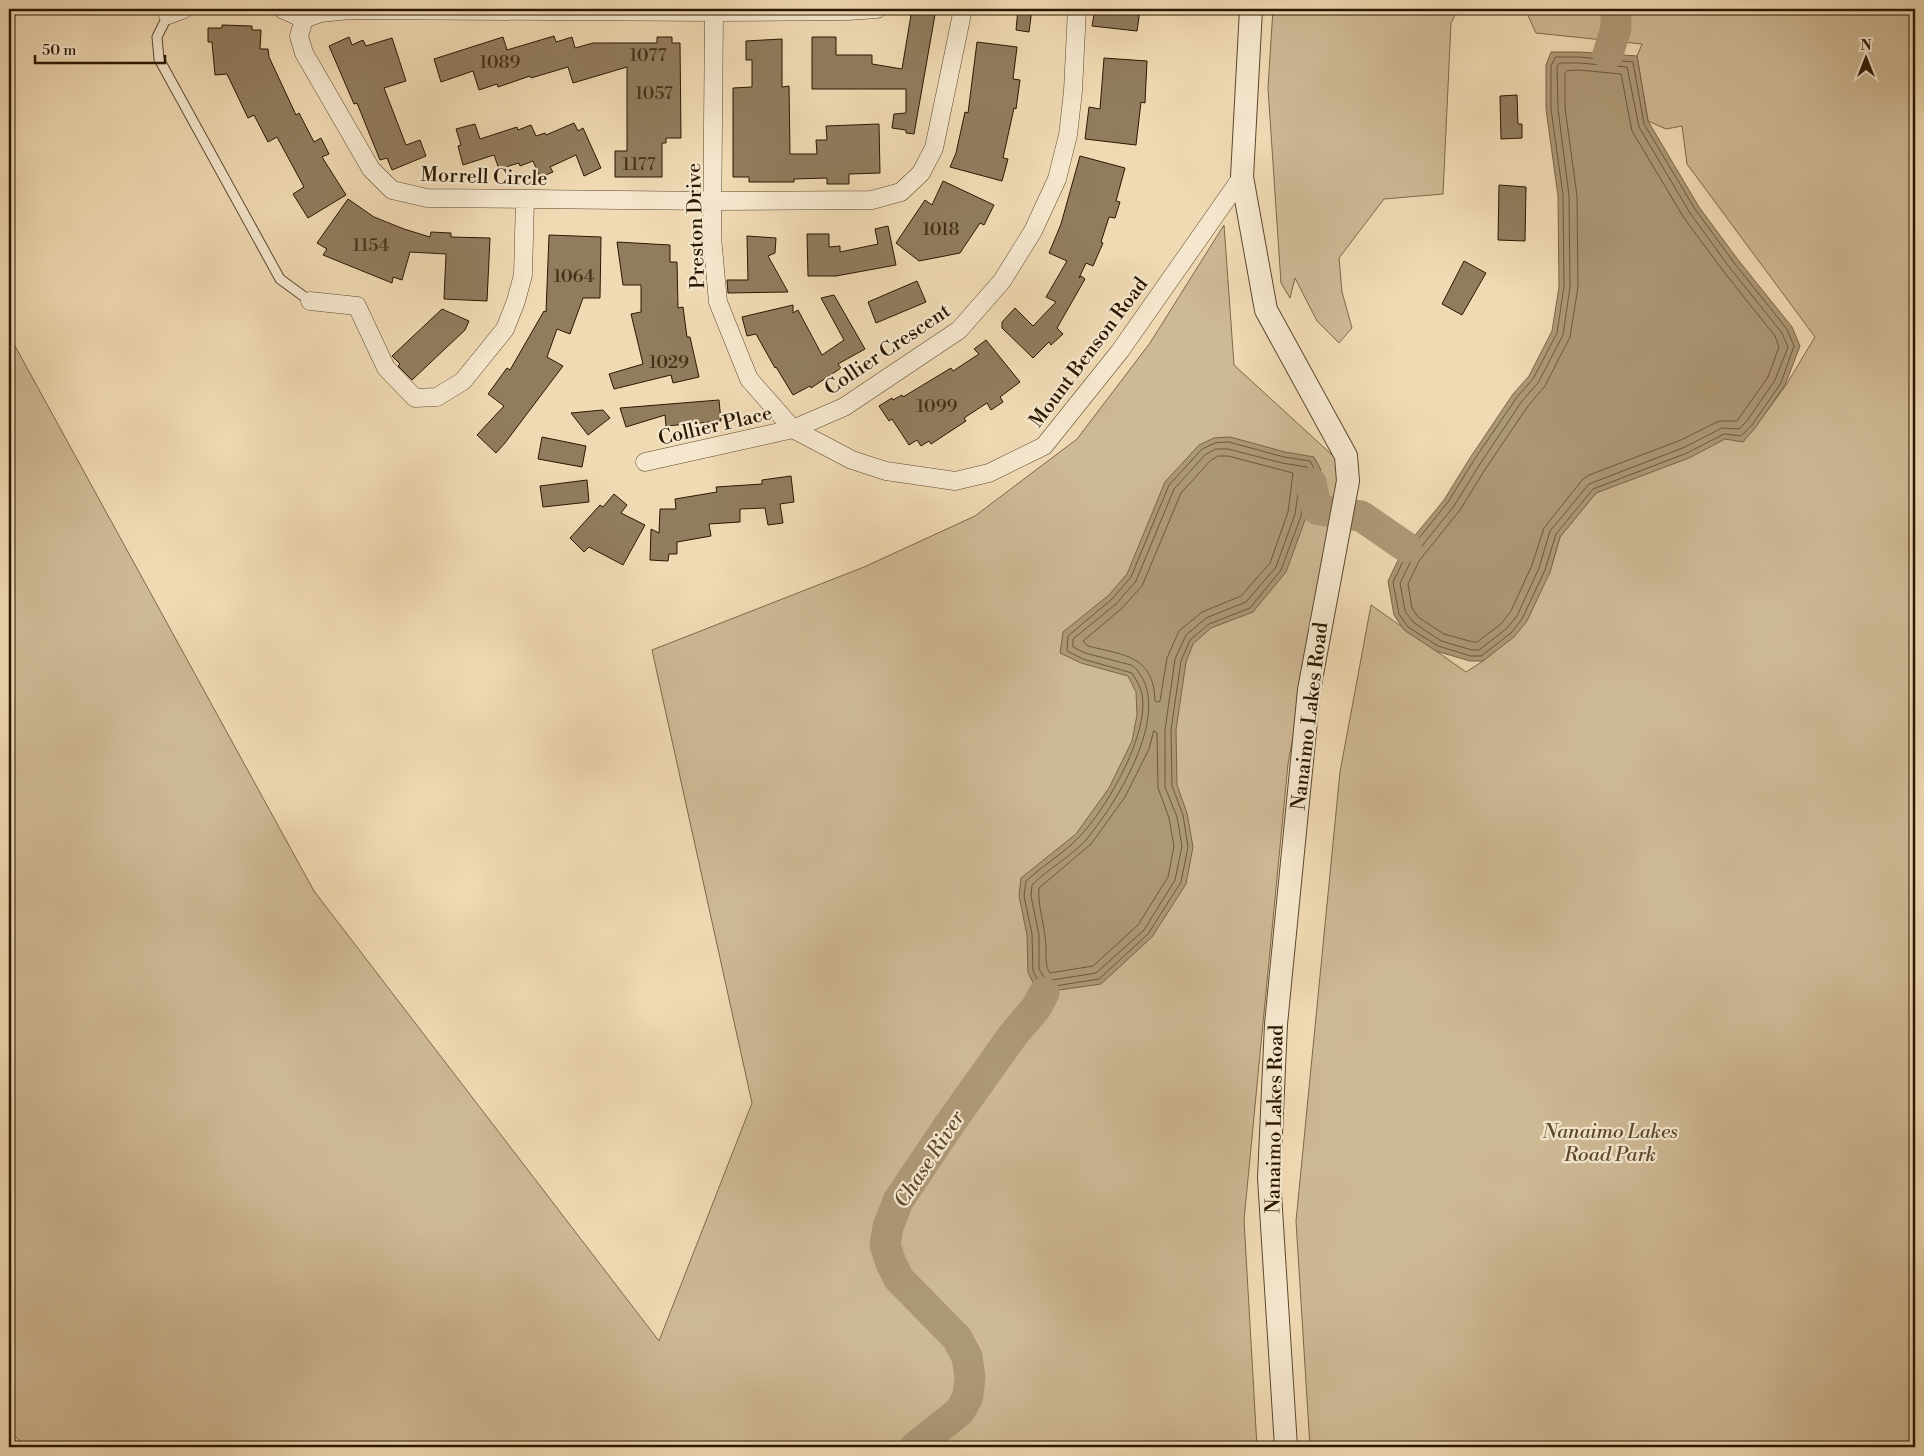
<svg xmlns="http://www.w3.org/2000/svg" width="1924" height="1456" font-family="'Libre Bodoni',serif">
<style>
.green{fill:#ceb995;stroke:#7c684b}
.water{fill:#ad9876;stroke:#796447}
.lines{fill:none;stroke-linecap:round;stroke-linejoin:round}
.shore{stroke:#6c583c;stroke-width:1}
.river{stroke:#ad9876;stroke-width:31}
.building{fill:#917c5e;stroke:#2a1701}
.service-casing{stroke:#5c482e;stroke-width:11}
.minor-casing{stroke:#5c482e;stroke-width:19}
.tertiary-casing{stroke:#5c482e;stroke-width:24}
.service{stroke:#f5e7ce;stroke-width:9}
.minor{stroke:#f5e7ce;stroke-width:18}
.tertiary{stroke:#f5e7ce;stroke-width:22}
.labels{text-anchor:middle;stroke-width:4.5;stroke-linejoin:round;paint-order:stroke}
.number-label{font-size:18px;fill:#443018}
.street-label{font-size:20px;fill:#2a1701;stroke:#f5e7ce}
.park-label{font-size:20px;font-style:italic;fill:#5b482d;stroke:#f5e7ce}
.water-label{font-size:21px;font-style:italic;fill:#5e4b30;stroke:#f5e7ce}
</style>
<rect width="100%" height="100%" fill="#f0dab3"/>
<filter id="stains"><feTurbulence type="fractalNoise" baseFrequency=".004" numOctaves="4"/><feColorMatrix values="0 0 0 0 .2 0 0 0 0 .09 0 0 0 0 .02 0 0 0 .5 -.17"/></filter>
<radialGradient id="worn" r=".72"><stop offset=".6" stop-color="#630" stop-opacity="0"/><stop offset="1" stop-color="#630" stop-opacity=".3"/></radialGradient>
<path class="green" d="M 1273,9 L 1458,9 L 1451,23 L 1443,194 L 1384,199 L 1339,258 L 1342,292 L 1352,328 L 1339,343 L 1317,321 L 1295,278 L 1290,298 L 1281,283 L 1268,88 Z
M 1525,9 L 1915,9 L 1915,1447 L 1310,1447 L 1296,1221 L 1340,772 L 1371,605 L 1466,672 L 1483,661 L 1550,572 L 1560,537 L 1596,493 L 1762,418 L 1786,385 L 1815,337 L 1687,164 L 1682,126 L 1666,129 L 1648,121 L 1637,56 L 1642,44 L 1536,33 Z
M 1224,225 L 1234,365 L 1343,465 L 1288,764 L 1244,1220 L 1257,1447 L 27,1447 L 9,1431 L 9,335 L 314,891 L 659,1341 L 752,1103 L 652,650 L 864,567 L 975,516 L 1077,439 L 1150,343 Z"/>
<path class="water" d="M 1551,52 L 1580,52 L 1637,56 L 1648,121 L 1699,207 L 1739,261 L 1792,327 L 1800,346 L 1785,385 L 1755,428 L 1743,442 L 1725,439 L 1689,458 L 1596,493 L 1560,537 L 1550,572 L 1527,621 L 1514,637 L 1483,661 L 1470,661 L 1436,651 L 1404,630 L 1394,615 L 1388,581 L 1403,550 L 1444,500 L 1470,458 L 1513,394 L 1529,376 L 1552,331 L 1559,287 L 1558,196 L 1546,109 L 1546,65 Z
M 1230,437 L 1285,452 L 1314,457 L 1321,470 L 1311,483 L 1306,517 L 1286,572 L 1253,612 L 1211,628 L 1193,644 L 1186,662 L 1176,730 L 1177,785 L 1187,813 L 1193,847 L 1186,884 L 1152,937 L 1101,984 L 1038,993 L 1028,972 L 1027,935 L 1019,896 L 1021,878 L 1076,834 L 1109,788 L 1132,741 L 1137,715 L 1136,692 L 1128,676 L 1081,663 L 1060,653 L 1063,632 L 1109,595 L 1127,574 L 1165,482 L 1199,445 L 1214,438 Z"/>
<g class="lines">
<path class="shore" d="M 1556,57 L 1580,57 L 1633,62 L 1644,124 L 1695,209 L 1735,264 L 1787,329 L 1794,346 L 1781,383 L 1752,425 L 1741,436 L 1724,434 L 1687,453 L 1593,489 L 1556,534 L 1545,570 L 1522,619 L 1511,633 L 1481,656 L 1471,656 L 1438,646 L 1408,627 L 1399,614 L 1393,582 L 1407,553 L 1448,502 L 1474,460 L 1517,397 L 1533,379 L 1557,333 L 1564,286 L 1563,195 L 1551,109 L 1551,66 Z
M 1560,63 L 1579,63 L 1627,67 L 1639,127 L 1690,213 L 1730,268 L 1782,333 L 1788,347 L 1775,380 L 1747,421 L 1739,429 L 1722,428 L 1685,447 L 1589,484 L 1550,531 L 1539,568 L 1517,616 L 1506,629 L 1479,650 L 1472,650 L 1441,641 L 1413,622 L 1405,611 L 1400,583 L 1413,557 L 1454,506 L 1480,464 L 1522,401 L 1538,383 L 1563,335 L 1570,287 L 1569,196 L 1558,109 L 1557,67 Z
M 1579,70 L 1621,74 L 1632,131 L 1684,218 L 1724,272 L 1775,336 L 1779,347 L 1768,377 L 1737,421 L 1719,421 L 1681,440 L 1589,475 L 1583,479 L 1544,528 L 1532,565 L 1511,611 L 1501,624 L 1477,642 L 1473,642 L 1444,634 L 1418,617 L 1412,608 L 1408,584 L 1419,561 L 1460,510 L 1486,468 L 1528,406 L 1545,386 L 1570,337 L 1578,287 L 1577,196 L 1565,108 L 1565,73 L 1567,71 Z
M 1229,442 L 1284,457 L 1310,461 L 1315,470 L 1306,482 L 1301,516 L 1281,570 L 1250,608 L 1209,624 L 1190,640 L 1181,661 L 1171,730 L 1172,786 L 1183,815 L 1188,847 L 1181,882 L 1148,934 L 1099,979 L 1042,988 L 1033,971 L 1032,934 L 1024,896 L 1026,881 C 1042,866 1063,854 1079,837 C 1106,810 1153,729 1141,690 C 1139,684 1135,678 1132,673 L 1083,659 L 1067,651 L 1068,636 L 1112,599 L 1131,577 L 1169,485 L 1202,449 L 1215,443 Z
M 1216,449 L 1228,449 L 1282,463 L 1307,467 L 1307,471 L 1300,480 L 1295,514 L 1276,567 L 1246,602 L 1206,618 L 1186,635 L 1175,659 L 1165,730 L 1165,787 L 1177,817 L 1182,846 L 1175,880 L 1144,930 L 1096,973 L 1046,981 L 1039,969 L 1039,935 L 1031,896 L 1032,885 C 1048,869 1070,857 1085,841 C 1114,807 1166,724 1143,679 C 1139,673 1137,668 1131,665 L 1085,653 L 1073,647 L 1073,639 L 1116,604 L 1136,581 L 1174,489 L 1205,455 Z
M 1218,456 L 1228,456 L 1293,473 L 1288,512 L 1270,563 L 1241,596 L 1202,612 L 1179,631 L 1167,658 L 1160,701 L 1157,702 L 1155,701 C 1154,655 1123,655 1088,646 L 1083,641 L 1121,609 L 1142,586 L 1181,493 L 1210,461 Z
M 1154,731 L 1157,733 L 1158,788 L 1169,818 L 1174,846 L 1168,877 L 1138,925 L 1093,966 L 1050,973 C 1045,966 1046,957 1046,949 C 1046,929 1037,905 1039,888 L 1091,844 L 1125,797 L 1149,749 Z"/>
<path class="river" d="M 1608,54 L 1616,28 L 1616,9
M 1311,483 L 1317,509 L 1326,511
M 1343,514 L 1361,516 L 1406,547
M 915,1447 L 960,1411 L 968,1396 L 970,1377 L 967,1357 L 957,1338 L 899,1279 L 891,1263 L 885,1245 L 888,1227 L 898,1201 L 949,1125 L 1013,1035 L 1036,1008 L 1044,993"/>
</g>
<path class="building" d="M 912,9 L 936,9 L 914,134 L 906,133 L 906,130 L 892,128 L 894,114 L 906,113 L 906,89 L 812,89 L 812,37 L 836,37 L 836,55 L 872,55 L 872,64 L 902,69 Z
M 1018,9 L 1032,9 L 1029,32 L 1016,30 Z
M 1095,9 L 1140,10 L 1137,31 L 1092,26 Z
M 222,25 L 252,26 L 252,30 L 261,30 L 260,49 L 268,49 L 269,57 L 296,115 L 299,113 L 314,142 L 321,138 L 329,154 L 322,157 L 346,195 L 308,218 L 293,194 L 304,187 L 277,137 L 268,142 L 254,115 L 248,118 L 227,74 L 215,75 L 212,42 L 208,42 L 208,28 L 222,28 Z
M 554,36 L 556,42 L 572,37 L 575,48 L 593,43 L 657,43 L 657,37 L 672,37 L 672,43 L 680,43 L 681,138 L 666,138 L 666,143 L 662,143 L 662,177 L 615,177 L 615,151 L 627,151 L 627,67 L 573,83 L 568,67 L 531,78 L 530,76 L 498,87 L 497,84 L 479,90 L 473,71 L 441,82 L 434,59 L 503,37 L 507,50 Z
M 349,37 L 352,45 L 363,40 L 366,46 L 392,38 L 406,81 L 384,88 L 406,145 L 420,140 L 426,156 L 392,170 L 387,158 L 380,160 L 357,103 L 354,104 L 329,46 Z
M 782,39 L 782,87 L 789,86 L 790,154 L 817,154 L 816,140 L 827,140 L 826,126 L 879,124 L 880,173 L 849,174 L 849,184 L 827,184 L 827,178 L 794,179 L 794,182 L 749,182 L 749,177 L 733,177 L 733,88 L 752,87 L 752,60 L 746,60 L 746,41 Z
M 977,42 L 1017,47 L 1013,79 L 1020,80 L 1016,109 L 1014,108 L 1003,158 L 1008,159 L 1002,181 L 950,167 L 956,153 L 965,112 L 968,113 Z
M 1104,58 L 1147,61 L 1145,103 L 1141,102 L 1136,145 L 1085,139 L 1089,107 L 1100,109 Z
M 1517,95 L 1518,124 L 1522,124 L 1522,138 L 1501,139 L 1500,96 Z
M 574,123 L 578,131 L 583,128 L 601,168 L 584,176 L 576,155 L 550,167 L 553,172 L 540,177 L 533,161 L 520,166 L 519,163 L 499,169 L 494,155 L 463,165 L 458,146 L 461,145 L 456,129 L 475,124 L 480,139 L 517,127 L 518,130 L 531,125 L 536,136 L 545,133 L 546,135 Z
M 1080,156 L 1125,168 L 1116,201 L 1120,202 L 1115,218 L 1109,217 L 1101,242 L 1103,243 L 1093,266 L 1086,263 L 1079,278 L 1081,276 L 1085,279 L 1057,328 L 1063,334 L 1051,345 L 1049,342 L 1033,358 L 1002,328 L 1002,322 L 1015,308 L 1033,326 L 1056,302 L 1046,297 L 1067,261 L 1049,253 L 1061,224 Z
M 943,181 L 994,205 L 984,225 L 980,223 L 960,253 L 919,261 L 896,243 L 925,200 L 932,205 Z
M 1499,185 L 1526,187 L 1525,241 L 1498,240 Z
M 348,199 L 374,217 L 404,229 L 430,237 L 431,232 L 451,233 L 451,237 L 490,238 L 487,301 L 444,299 L 446,254 L 410,252 L 402,280 L 393,277 L 392,283 L 323,255 L 327,249 L 317,243 Z
M 888,226 L 896,265 L 836,276 L 808,276 L 807,234 L 829,234 L 829,247 L 840,246 L 840,252 L 878,244 L 875,229 Z
M 549,235 L 601,237 L 600,298 L 583,298 L 570,334 L 557,329 L 547,357 L 563,366 L 505,443 L 496,453 L 477,435 L 504,406 L 488,394 L 507,368 L 510,370 L 544,311 L 546,312 Z
M 747,236 L 776,238 L 775,253 L 768,256 L 788,292 L 728,293 L 727,280 L 748,280 Z
M 617,242 L 670,245 L 670,262 L 677,262 L 678,308 L 683,307 L 687,337 L 690,337 L 699,377 L 673,383 L 671,375 L 614,389 L 609,374 L 643,364 L 631,314 L 641,312 L 641,285 L 623,285 Z
M 1464,261 L 1486,273 L 1462,315 L 1442,304 Z
M 917,281 L 926,302 L 876,323 L 868,302 Z
M 834,295 L 865,349 L 838,364 L 841,368 L 811,388 L 810,386 L 793,395 L 776,367 L 775,368 L 756,334 L 747,336 L 742,317 L 793,305 L 793,313 L 798,310 L 822,355 L 844,340 L 821,298 Z
M 442,309 L 469,321 L 465,330 L 412,380 L 398,366 L 400,364 L 392,356 Z
M 986,340 L 1020,382 L 1000,397 L 1003,402 L 991,410 L 987,403 L 964,418 L 966,421 L 931,444 L 929,441 L 921,446 L 917,440 L 909,445 L 892,419 L 889,421 L 879,406 L 892,398 L 893,400 L 902,395 L 903,397 L 951,368 L 953,371 L 979,354 L 974,349 Z
M 719,400 L 721,421 L 666,426 L 665,415 L 626,427 L 620,408 Z
M 603,410 L 610,418 L 588,435 L 571,413 Z
M 542,437 L 586,446 L 582,467 L 538,459 Z
M 791,476 L 794,502 L 780,504 L 783,523 L 768,525 L 765,508 L 740,509 L 740,522 L 709,524 L 711,536 L 677,542 L 677,554 L 669,554 L 668,561 L 650,560 L 651,529 L 659,533 L 660,509 L 676,509 L 675,499 L 717,492 L 716,487 L 762,484 L 762,480 Z
M 587,480 L 589,502 L 543,507 L 540,486 Z
M 614,494 L 627,505 L 621,513 L 645,525 L 623,565 L 589,547 L 584,552 L 570,538 L 600,505 L 603,507 Z"/>
<g class="lines">
<defs>
<path id="service" d="M 168,15 L 157,37 L 159,59 L 280,279 L 310,301"/>
<path id="minor" d="M 282,9 L 304,19
M 877,9 L 848,11 L 714,12 L 350,10 L 320,13 L 304,19 L 299,36 L 304,53 L 371,169 L 392,190 L 427,198 L 713,201 L 872,200 L 901,192 L 921,173 L 934,148 L 963,9
M 714,12 L 712,237 L 718,302 L 749,379 L 793,429 L 852,460 L 886,471 L 955,481 L 989,473 L 1044,446 L 1120,351 L 1242,177
M 168,15 L 184,9
M 310,301 L 357,306 L 386,368 L 415,398 L 437,397 L 463,381 L 505,329 L 516,301 L 523,275 L 525,199
M 645,462 L 793,429 L 844,407 L 959,330 L 1002,281 L 1033,231 L 1057,179 L 1068,135 L 1073,91 L 1077,9"/>
<path id="tertiary" d="M 1251,9 L 1242,177 L 1266,310 L 1346,456 L 1348,481 L 1309,690 L 1276,1024 L 1269,1178 L 1286,1447"/>
</defs>
<use href="#service" class="service-casing"/>
<use href="#minor" class="minor-casing"/>
<use href="#tertiary" class="tertiary-casing"/>
<use href="#service" class="service"/>
<use href="#minor" class="minor"/>
<use href="#tertiary" class="tertiary"/>
</g>
<g class="labels">
<g class="number-label">
<text x="648" y="61">1077</text>
<text x="500" y="68">1089</text>
<text x="654" y="99">1057</text>
<text x="639" y="170">1177</text>
<text x="941" y="235">1018</text>
<text x="371" y="251">1154</text>
<text x="574" y="282">1064</text>
<text x="669" y="368">1029</text>
<text x="937" y="412">1099</text>
</g>
<g class="street-label">
<text transform="translate(484 176) rotate(2)" y="7">Morrell Circle</text>
<text transform="translate(695 226) rotate(-92)" y="7">Preston Drive</text>
<text transform="translate(887 349) rotate(-34)" y="7">Collier Crescent</text>
<text transform="translate(1088 352) rotate(-53)" y="7">Mount Benson Road</text>
<text transform="translate(715 425) rotate(-13)" y="7">Collier Place</text>
<text transform="translate(1309 716) rotate(-83)" y="7">Nanaimo Lakes Road</text>
<text transform="translate(1274 1119) rotate(-89)" y="7">Nanaimo Lakes Road</text>
</g>
<g class="park-label">
<text x="1610" y="1138">Nanaimo Lakes<tspan x="1610" dy="23">Road Park</tspan></text>
</g>
<g class="water-label">
<text transform="translate(929 1159) rotate(-57)" y="7">Chase River</text>
</g>
</g>
<rect width="1924" height="1456" fill="none" stroke="#f0dab3" stroke-width="30"/>
<rect x="10" y="10" width="1904" height="1436" fill="none" stroke="#2a1701" stroke-width="2.5"/>
<rect x="15" y="15" width="1894" height="1426" fill="none" stroke="#2a1701"/>
<g transform="translate(1866 58)" stroke="#f5e7ce" stroke-width="4" paint-order="stroke">
<path d="M0-4L9 19L0 12L-9 19Z" fill="#2a1701"/>
<text y="-8" font-size="14" font-weight="bold" text-anchor="middle" fill="#2a1701">N</text>
</g>
<path d="M35 55v8h130v-8" fill="none" stroke="#2a1701" stroke-width="2.5"/>
<text x="42" y="55" font-size="15" fill="#2a1701" stroke="#f5e7ce" stroke-width="4" paint-order="stroke">50 m</text>
<rect width="100%" height="100%" filter="url(#stains)"/>
<rect width="100%" height="100%" fill="url(#worn)"/>
</svg>
